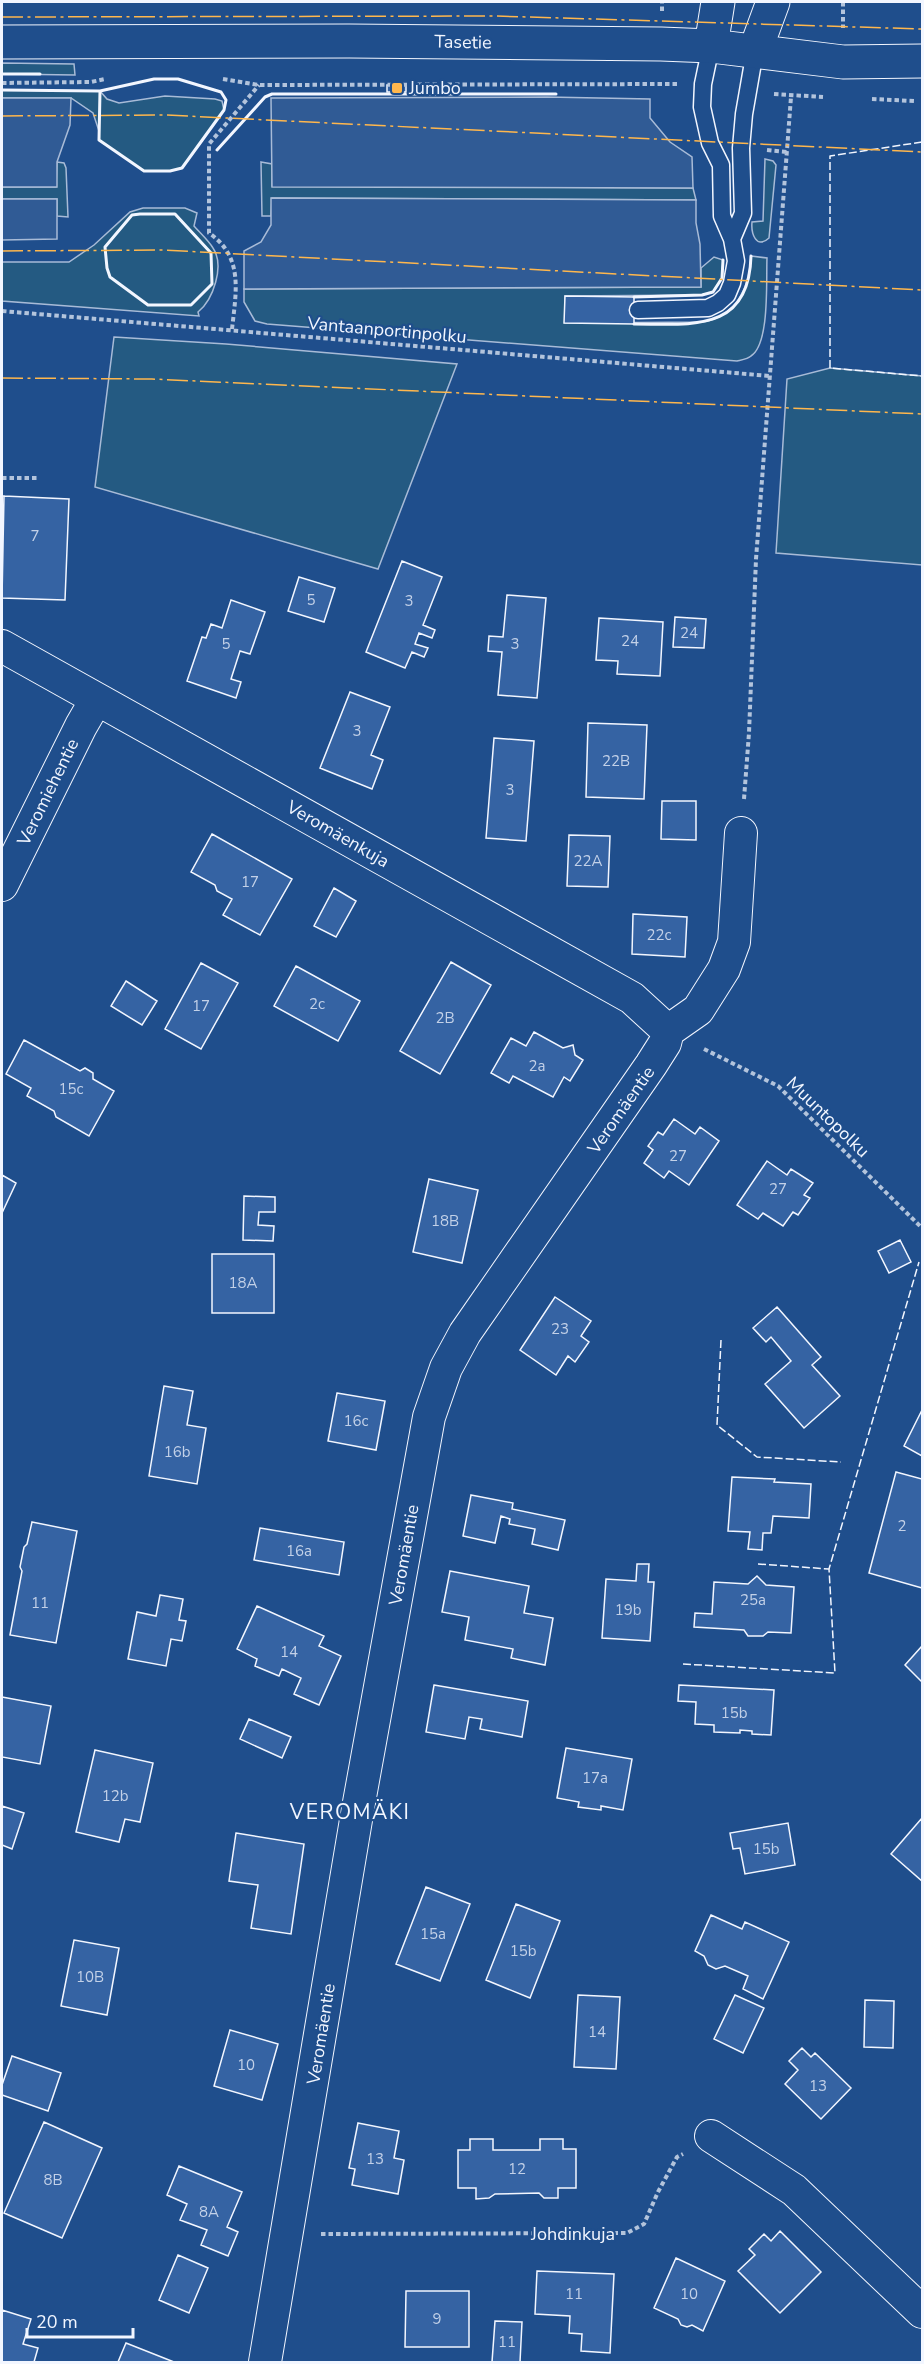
<svg xmlns="http://www.w3.org/2000/svg" width="924" height="2364" font-family="'Nunito Sans',sans-serif">
<style>
.green{fill:#245a82;stroke:#a8bbd7;stroke-width:1.5}
.parking{fill:#305b95;stroke:#a8bbd7;stroke-width:1.5}
.building{fill:#3563a3;stroke:#f2f6ff;stroke-width:1.5}
.lines{fill:none;stroke-linecap:round;stroke-linejoin:round}
.lane-casing{stroke:#f2f6ff;stroke-width:19}
.street-casing{stroke:#f2f6ff;stroke-width:34}
.secondary-casing{stroke:#f2f6ff;stroke-width:35}
.path{stroke:#b3c4dc;stroke-width:4;stroke-dasharray:4.5 3;stroke-linecap:butt}
.lane{stroke:#1f4e8c;stroke-width:16}
.street{stroke:#1f4e8c;stroke-width:32}
.secondary{stroke:#1f4e8c;stroke-width:33}
.fence{stroke:#f2f6ff;stroke-width:1.5;stroke-dasharray:8 3;stroke-linecap:butt}
.wall{stroke:#f2f6ff;stroke-width:3}
.power{stroke:#ffb74d;stroke-width:1.5;stroke-dasharray:21 4.5 3 4.5;stroke-linecap:butt}
.poi-dot{fill:#ffb74d;stroke:#1f4e8c;stroke-width:2}
.labels{text-anchor:middle;stroke-width:4.5;stroke-linejoin:round;paint-order:stroke}
.number-label{font-size:15px;fill:#c3d1e8}
.street-label{font-size:18px;fill:#f2f6ff;stroke:#1f4e8c}
.poi-label{font-size:18px;fill:#f2f6ff;stroke:#1f4e8c;text-anchor:start}
.quarter-label{font-size:21px;letter-spacing:1.5px;fill:#f2f6ff;stroke:#1f4e8c}
</style>
<rect width="100%" height="100%" fill="#1f4e8c"/>
<path class="green" d="M 2,63 L 74,64 L 75,75 L 2,74 Z
M 2,90 L 100,91 L 107,99 L 119,103 L 165,96 L 215,99 L 222,101 L 224,110 L 182,168 L 170,171 L 144,171 L 99,140 L 99,131 L 93,113 L 71,98 L 2,98 Z
M 765,159 L 773,161 L 776,165 L 769,238 C 756,250 751,233 752,222 L 763,221 Z
M 57,162 L 64,163 L 66,168 L 68,217 L 57,216 L 57,199 L 2,199 L 2,187 L 56,187 Z
M 261,162 L 272,164 L 272,186 L 693,188 L 696,200 L 272,198 L 271,216 L 262,216 Z
M 143,208 L 185,208 L 197,213 L 194,226 C 200,233 208,240 213,248 C 225,266 213,300 198,312 L 199,316 L 2,301 L 2,262 L 69,262 L 94,245 L 130,212 Z
M 751,256 L 767,258 C 766,280 770,344 751,356 C 748,359 741,360 737,361 L 267,324 L 255,321 L 244,302 L 244,289 L 701,287 L 701,268 L 714,257 L 723,260 L 722,278 L 713,292 L 702,295 L 565,296 L 565,323 L 703,322 C 736,316 750,288 751,256 Z
M 114,337 L 226,344 L 457,364 L 378,569 L 95,487 Z
M 830,368 L 922,376 L 922,565 L 776,553 L 787,379 Z"/>
<path class="parking" d="M 547,97 L 650,99 L 650,118 L 670,142 L 692,157 L 693,188 L 272,187 L 271,98 Z
M 2,98 L 71,98 L 70,125 L 57,162 L 57,187 L 2,187 Z
M 271,198 L 696,200 L 696,223 L 700,244 L 701,287 L 244,289 L 244,251 L 261,242 L 271,225 Z
M 2,199 L 57,199 L 57,239 L 2,240 Z"/>
<path class="building" d="M 387,85 L 406,85 L 406,92 L 387,92 Z
M 565,296 L 634,297 L 634,324 L 564,323 Z
M 2,496 L 4,496 L 2,572 Z
M 4,496 L 69,499 L 65,600 L 2,598 Z
M 402,561 L 442,577 L 423,625 L 435,630 L 432,638 L 419,633 L 415,644 L 428,648 L 424,657 L 412,652 L 405,668 L 366,652 Z
M 299,577 L 335,588 L 324,622 L 288,611 Z
M 507,595 L 546,598 L 537,698 L 498,695 L 502,652 L 488,651 L 489,636 L 503,637 Z
M 231,600 L 265,612 L 250,654 L 240,651 L 231,679 L 241,682 L 236,698 L 187,681 L 202,637 L 206,638 L 211,624 L 222,628 Z
M 675,617 L 706,619 L 704,648 L 673,647 Z
M 599,618 L 663,622 L 660,676 L 617,674 L 618,661 L 596,660 Z
M 350,692 L 390,707 L 371,755 L 383,760 L 372,789 L 320,768 Z
M 588,723 L 647,725 L 644,799 L 586,797 Z
M 494,738 L 534,741 L 526,841 L 486,838 Z
M 662,801 L 696,801 L 696,840 L 661,839 Z
M 212,834 L 292,879 L 260,935 L 223,915 L 232,899 L 217,891 L 215,885 L 191,872 Z
M 569,835 L 610,836 L 608,887 L 567,886 Z
M 334,888 L 356,901 L 336,937 L 314,926 Z
M 633,914 L 687,917 L 685,957 L 632,954 Z
M 451,962 L 491,985 L 440,1074 L 400,1051 Z
M 201,963 L 238,983 L 201,1049 L 165,1029 Z
M 296,966 L 360,1001 L 338,1041 L 274,1006 Z
M 126,981 L 157,1001 L 142,1025 L 111,1006 Z
M 534,1032 L 563,1048 L 573,1045 L 575,1055 L 583,1060 L 570,1081 L 564,1077 L 553,1097 L 513,1076 L 509,1083 L 491,1073 L 511,1038 L 526,1046 Z
M 24,1040 L 80,1071 L 85,1068 L 93,1073 L 93,1079 L 114,1091 L 89,1136 L 56,1117 L 54,1111 L 27,1096 L 31,1088 L 6,1074 Z
M 674,1119 L 695,1134 L 700,1127 L 719,1141 L 689,1185 L 669,1171 L 664,1178 L 644,1163 L 653,1150 L 648,1146 L 658,1132 L 663,1135 Z
M 767,1161 L 787,1175 L 791,1169 L 813,1183 L 804,1195 L 810,1198 L 798,1215 L 793,1212 L 783,1226 L 763,1213 L 758,1219 L 737,1205 Z
M 2,1175 L 16,1183 L 2,1213 Z
M 429,1179 L 478,1190 L 462,1263 L 413,1252 Z
M 244,1196 L 275,1197 L 275,1212 L 259,1212 L 258,1225 L 274,1226 L 273,1241 L 243,1240 Z
M 900,1240 L 911,1262 L 889,1273 L 878,1251 Z
M 212,1254 L 274,1254 L 274,1313 L 212,1313 Z
M 555,1297 L 591,1321 L 581,1336 L 589,1342 L 575,1362 L 568,1356 L 556,1375 L 520,1350 Z
M 777,1307 L 821,1357 L 812,1365 L 840,1396 L 804,1428 L 765,1384 L 791,1361 L 771,1337 L 766,1342 L 753,1328 Z
M 164,1386 L 193,1391 L 187,1425 L 206,1428 L 197,1484 L 149,1476 Z
M 337,1393 L 385,1401 L 376,1450 L 328,1441 Z
M 922,1410 L 922,1456 L 904,1446 Z
M 896,1472 L 922,1479 L 922,1588 L 869,1573 Z
M 732,1477 L 775,1479 L 774,1482 L 811,1484 L 809,1518 L 773,1516 L 771,1533 L 763,1533 L 762,1550 L 748,1549 L 750,1532 L 728,1531 Z
M 471,1495 L 513,1503 L 512,1509 L 565,1520 L 558,1550 L 532,1544 L 535,1529 L 509,1524 L 510,1519 L 501,1516 L 495,1543 L 463,1536 Z
M 32,1522 L 77,1531 L 56,1643 L 10,1635 L 22,1571 L 20,1567 L 24,1547 L 27,1544 Z
M 260,1528 L 344,1542 L 339,1575 L 254,1560 Z
M 637,1564 L 649,1564 L 648,1582 L 654,1582 L 650,1641 L 602,1638 L 606,1579 L 636,1581 Z
M 450,1571 L 529,1586 L 524,1613 L 553,1618 L 545,1665 L 511,1658 L 513,1649 L 465,1640 L 469,1617 L 442,1612 Z
M 757,1576 L 766,1585 L 794,1587 L 791,1633 L 768,1632 L 763,1636 L 748,1636 L 744,1630 L 694,1627 L 695,1613 L 712,1614 L 714,1582 L 748,1584 Z
M 160,1595 L 183,1599 L 179,1620 L 186,1621 L 182,1641 L 171,1639 L 166,1666 L 128,1659 L 137,1612 L 156,1616 Z
M 257,1606 L 324,1636 L 319,1646 L 341,1656 L 319,1705 L 294,1694 L 301,1678 L 282,1669 L 279,1676 L 255,1666 L 257,1659 L 237,1649 Z
M 922,1646 L 922,1682 L 905,1665 Z
M 434,1685 L 528,1701 L 522,1737 L 480,1729 L 482,1719 L 469,1717 L 465,1739 L 426,1732 Z
M 679,1685 L 774,1690 L 771,1735 L 752,1734 L 752,1731 L 740,1730 L 740,1733 L 714,1732 L 714,1725 L 695,1724 L 696,1702 L 678,1701 Z
M 2,1697 L 51,1706 L 40,1764 L 2,1757 Z
M 249,1719 L 291,1737 L 282,1758 L 240,1739 Z
M 566,1748 L 632,1759 L 623,1810 L 601,1806 L 601,1810 L 578,1807 L 579,1802 L 557,1798 Z
M 95,1750 L 153,1763 L 140,1822 L 125,1819 L 119,1842 L 76,1832 Z
M 2,1806 L 24,1813 L 12,1849 L 2,1845 Z
M 922,1818 L 922,1881 L 891,1854 Z
M 788,1823 L 795,1865 L 745,1874 L 740,1848 L 733,1849 L 730,1833 Z
M 236,1833 L 304,1844 L 291,1934 L 251,1928 L 258,1885 L 229,1881 Z
M 426,1887 L 470,1904 L 440,1981 L 396,1964 Z
M 516,1904 L 560,1921 L 530,1998 L 486,1980 Z
M 711,1915 L 742,1929 L 745,1922 L 789,1942 L 763,1999 L 743,1989 L 748,1976 L 725,1966 L 716,1969 L 708,1965 L 704,1956 L 695,1951 Z
M 74,1940 L 119,1948 L 107,2015 L 61,2006 Z
M 578,1995 L 620,1997 L 616,2069 L 574,2067 Z
M 735,1995 L 764,2008 L 743,2053 L 714,2039 Z
M 865,2000 L 894,2001 L 893,2048 L 864,2047 Z
M 230,2030 L 278,2044 L 262,2100 L 214,2086 Z
M 802,2048 L 811,2057 L 815,2053 L 851,2088 L 821,2119 L 785,2084 L 798,2070 L 789,2061 Z
M 12,2056 L 61,2073 L 48,2111 L 2,2095 L 2,2085 Z
M 44,2122 L 102,2148 L 62,2238 L 4,2213 Z
M 358,2123 L 399,2131 L 394,2158 L 404,2160 L 398,2194 L 352,2185 L 355,2169 L 349,2168 Z
M 470,2139 L 493,2139 L 493,2150 L 540,2150 L 540,2139 L 563,2139 L 563,2149 L 576,2149 L 576,2188 L 558,2188 L 558,2198 L 544,2198 L 539,2193 L 495,2194 L 489,2198 L 476,2199 L 476,2188 L 458,2188 L 458,2150 L 470,2150 Z
M 179,2166 L 242,2192 L 227,2227 L 238,2232 L 228,2256 L 201,2245 L 207,2230 L 180,2220 L 187,2204 L 167,2195 Z
M 780,2231 L 821,2272 L 780,2313 L 738,2271 L 755,2255 L 749,2249 L 764,2234 L 771,2241 Z
M 178,2255 L 208,2268 L 189,2313 L 159,2300 Z
M 676,2258 L 725,2281 L 703,2331 L 692,2325 L 687,2327 L 681,2325 L 678,2319 L 654,2308 Z
M 537,2271 L 614,2274 L 610,2353 L 581,2351 L 582,2334 L 569,2333 L 570,2316 L 535,2314 Z
M 406,2291 L 469,2291 L 469,2347 L 405,2347 Z
M 2,2310 L 31,2319 L 23,2344 L 38,2348 L 34,2362 L 2,2362 Z
M 495,2321 L 522,2322 L 520,2362 L 492,2362 Z
M 126,2343 L 174,2362 L 118,2362 Z"/>
<g class="lines">
<defs>
<path id="lane" d="M 732,239 L 743,213 L 741,148 L 744,114 L 755,51
M 638,310 L 708,308 L 718,303 L 727,295 L 732,283 L 736,261 L 732,239 L 722,216 L 721,165 L 710,143 L 702,107 L 703,84 L 711,46"/>
<path id="street" d="M 2,646 L 632,998 L 668,1031
M 2,885 L 81,726 L 96,700
M 711,2136 L 794,2190 L 922,2312
M 265,2362 L 358,1808 L 429,1417 L 446,1368 L 465,1333 L 651,1065 L 665,1043 L 668,1031 L 698,1010 L 724,969 L 734,942 L 741,833"/>
<path id="secondary" d="M 2,42 L 349,41 L 661,44 L 711,46 L 843,62 L 922,61
M 711,46 L 718,2
M 755,51 L 773,2"/>
</defs>
<use href="#lane" class="lane-casing"/>
<use href="#street" class="street-casing"/>
<use href="#secondary" class="secondary-casing"/>
<path class="path" d="M 843,2 L 843,28
M 662,11 L 662,2
M 223,79 L 259,85 L 677,84
M 2,83 L 91,82 L 105,79
M 774,94 L 823,97
M 872,99 L 914,101
M 767,150 L 787,152
M 2,311 L 770,376
M 232,329 C 236,292 244,257 209,233 L 209,144 L 259,85
M 2,478 L 39,478
M 744,799 L 749,733 L 756,559 L 791,97
M 704,1049 L 778,1086 L 922,1228
M 321,2234 L 627,2233 L 644,2224 L 658,2192 L 677,2157 L 683,2154"/>
<use href="#lane" class="lane"/>
<use href="#street" class="street"/>
<use href="#secondary" class="secondary"/>
<path class="fence" d="M 922,142 L 830,156 L 830,368 L 922,376
M 721,1340 L 717,1425 L 757,1457 L 841,1462
M 758,1564 L 829,1569
M 683,1664 L 835,1673 L 829,1569 L 919,1262"/>
<path class="wall" d="M 2,74 L 40,74
M 2,90 L 100,91 L 154,79 L 178,79 L 221,92 L 226,100 L 224,110 L 182,168 L 170,171 L 144,171 L 99,140 L 100,91
M 217,150 L 265,97 L 272,94 L 556,94
M 140,214 L 175,214 L 211,253 L 212,284 L 191,305 L 148,305 L 110,277 L 107,268 L 105,247 L 132,215 Z
M 634,297 L 702,295 L 713,292 L 722,278 L 723,260
M 634,324 C 692,324 749,333 751,256"/>
<path class="power" d="M 2,17 L 495,16 L 922,29
M 2,116 L 165,115 L 922,152
M 2,251 L 163,250 L 922,290
M 2,378 L 152,379 L 922,414"/>
</g>
<rect class="poi-dot" x="391" y="82" width="12" height="12" rx="3"/>
<g class="labels">
<g class="number-label">
<text x="35" y="541">7</text>
<text x="311" y="605">5</text>
<text x="409" y="606">3</text>
<text x="689" y="638">24</text>
<text x="630" y="646">24</text>
<text x="226" y="649">5</text>
<text x="515" y="649">3</text>
<text x="357" y="736">3</text>
<text x="616" y="766">22B</text>
<text x="510" y="795">3</text>
<text x="588" y="866">22A</text>
<text x="250" y="887">17</text>
<text x="659" y="940">22c</text>
<text x="317" y="1009">2c</text>
<text x="201" y="1011">17</text>
<text x="445" y="1023">2B</text>
<text x="537" y="1071">2a</text>
<text x="71" y="1094">15c</text>
<text x="678" y="1161">27</text>
<text x="778" y="1194">27</text>
<text x="445" y="1226">18B</text>
<text x="243" y="1288">18A</text>
<text x="560" y="1334">23</text>
<text x="356" y="1426">16c</text>
<text x="177" y="1457">16b</text>
<text x="902" y="1531">2</text>
<text x="299" y="1556">16a</text>
<text x="753" y="1605">25a</text>
<text x="40" y="1608">11</text>
<text x="628" y="1615">19b</text>
<text x="289" y="1657">14</text>
<text x="734" y="1718">15b</text>
<text x="595" y="1783">17a</text>
<text x="115" y="1801">12b</text>
<text x="766" y="1854">15b</text>
<text x="433" y="1939">15a</text>
<text x="523" y="1956">15b</text>
<text x="90" y="1982">10B</text>
<text x="597" y="2037">14</text>
<text x="246" y="2070">10</text>
<text x="818" y="2091">13</text>
<text x="375" y="2164">13</text>
<text x="517" y="2174">12</text>
<text x="53" y="2185">8B</text>
<text x="209" y="2217">8A</text>
<text x="574" y="2299">11</text>
<text x="689" y="2299">10</text>
<text x="437" y="2324">9</text>
<text x="507" y="2347">11</text>
</g>
<g class="street-label">
<text transform="translate(463 42) rotate(1)" y="6">Tasetie</text>
<text transform="translate(387 330) rotate(5)" y="6">Vantaanportinpolku</text>
<text transform="translate(48 792) rotate(-64)" y="6">Veromiehentie</text>
<text transform="translate(338 834) rotate(30)" y="6">Veromäenkuja</text>
<text transform="translate(621 1110) rotate(-55)" y="6">Veromäentie</text>
<text transform="translate(828 1117) rotate(44)" y="6">Muuntopolku</text>
<text transform="translate(404 1555) rotate(-80)" y="6">Veromäentie</text>
<text transform="translate(321 2034) rotate(-81)" y="6">Veromäentie</text>
<text x="573" y="2240">Johdinkuja</text>
</g>
<g class="poi-label">
<text x="409" y="94">Jumbo</text>
</g>
<g class="quarter-label">
<text x="350" y="1819">VEROMÄKI</text>
</g>
</g>
<rect width="924" height="2364" fill="none" stroke="#f2f6ff" stroke-width="6"/>
<path d="M27 2328v9h106v-9" fill="none" stroke="#f2f6ff" stroke-width="3"/>
<text x="36" y="2328" font-size="18" fill="#f2f6ff" stroke="#1f4e8c" stroke-width="4.5" paint-order="stroke">20 m</text>
</svg>
